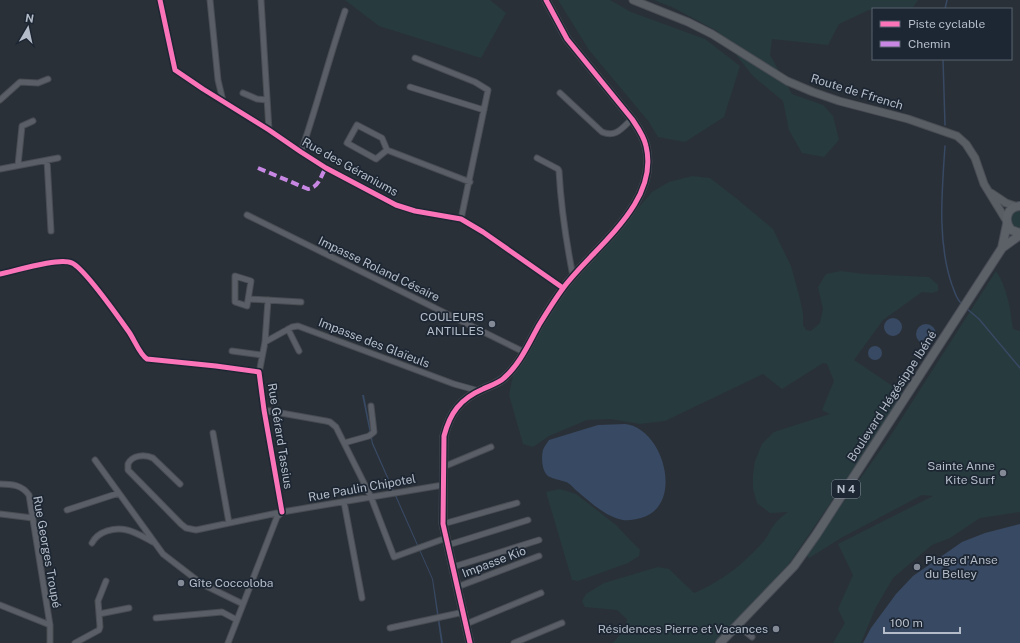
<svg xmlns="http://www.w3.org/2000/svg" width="1020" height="643" font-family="'Public Sans',sans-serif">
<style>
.green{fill:#273a3e}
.water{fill:#384963}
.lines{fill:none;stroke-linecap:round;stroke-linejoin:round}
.stream{stroke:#384963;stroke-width:1.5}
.street-casing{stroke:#484c53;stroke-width:7}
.secondary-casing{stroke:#484c53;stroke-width:9}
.primary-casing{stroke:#484c55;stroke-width:10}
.street{stroke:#5a5e66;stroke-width:5}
.secondary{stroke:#595d64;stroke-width:7}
.primary{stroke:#5c6168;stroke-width:8}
.quiet{stroke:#c787e3;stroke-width:4;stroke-dasharray:8 4;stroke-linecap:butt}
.cycleway-casing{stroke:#1d2633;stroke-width:8}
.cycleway{stroke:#fb73b8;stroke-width:5}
.poi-dot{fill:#848b96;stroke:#1d2633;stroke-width:1.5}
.labels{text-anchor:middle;stroke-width:3.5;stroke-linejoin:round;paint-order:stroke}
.shield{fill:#1d2633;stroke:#878f9c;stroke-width:1}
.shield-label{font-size:11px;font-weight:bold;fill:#b4bcc9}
.street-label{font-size:12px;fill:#b4bcc9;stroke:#1d2633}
.poi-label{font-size:12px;fill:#b4bcc9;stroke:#1d2633;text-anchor:end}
</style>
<rect width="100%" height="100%" fill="#2a3038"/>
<path class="green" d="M 345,0 L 490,0 L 506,13 L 481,58 L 379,26 Z
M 558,0 L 610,0 L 631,12 L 705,39 L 740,66 L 724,117 L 685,142 L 658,137 L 649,122 L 589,50 Z
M 654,0 L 918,0 L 912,9 L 869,10 L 839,24 L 828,45 L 772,39 L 770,55 L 792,94 L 823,105 L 833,116 L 839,140 L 824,157 L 802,153 L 789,130 L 783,101 L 753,76 L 717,31 L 674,8 Z
M 692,176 L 710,178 L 737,199 L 773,229 L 791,266 L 800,299 L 803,314 L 803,325 L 806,330 L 811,331 L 820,323 L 823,309 L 818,287 L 826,274 L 841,271 L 864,274 L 929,277 L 938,285 L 938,291 L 932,293 L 922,292 L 883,320 L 854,360 L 903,393 L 888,419 L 788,565 L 714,643 L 613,643 L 626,627 L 627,619 L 617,610 L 585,607 L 582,601 L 586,594 L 604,583 L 658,567 L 669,569 L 694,593 C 721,582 745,563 764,541 C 768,536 770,530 774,525 C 777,520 783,516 788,512 L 770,513 L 757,503 L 753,489 L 753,475 L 755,461 L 762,444 L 774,432 L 830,414 L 822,410 L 834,381 L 827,364 L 823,363 L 782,389 L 763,374 L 665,421 L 640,424 L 611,419 L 587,420 L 549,436 L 533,447 L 523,444 L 509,395 L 513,375 L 562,296 L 652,192 L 669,182 Z
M 1020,208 L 1020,230 L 1012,227 C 1009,214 1009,214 1020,208 Z
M 996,271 C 1008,289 1010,309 1013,329 L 1020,331 L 1020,512 L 980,518 L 950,538 L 932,545 L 893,578 L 875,609 L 861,643 L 833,643 L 845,623 L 838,609 L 853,575 L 838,544 L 933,496 L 922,495 L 841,538 L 809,558 L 806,555 L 889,438 Z
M 560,489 L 576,494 L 616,525 L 628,538 L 640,550 L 639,556 L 628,563 L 578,581 L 572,580 L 546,492 Z"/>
<path class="water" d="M884 327a9 9 0 1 1 18 0a9 9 0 1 1-18 0Z
M916 334a10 10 0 1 1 20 0a10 10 0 1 1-20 0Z
M868 353a7 7 0 1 1 14 0a7 7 0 1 1-14 0Z
M 362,395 L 364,395 L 373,443 L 433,579 L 443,643 L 441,643 L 432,579 L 372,444 Z
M 625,424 C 664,428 685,506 641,518 C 636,519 629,521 623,520 C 606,517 590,502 577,491 C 573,488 570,483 566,482 C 561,480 553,479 548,476 C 542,471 541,458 543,450 C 544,447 547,443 549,440 L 598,425 Z
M 1020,524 L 1020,643 L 863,643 L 871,628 L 896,594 L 913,576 L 962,542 L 985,533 Z"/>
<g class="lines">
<path class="stream" d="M 945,9 L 947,0
M 943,59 L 945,125
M 945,146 C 942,191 937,242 952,285 C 955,292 956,299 962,304
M 966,308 L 979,319 L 1020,368"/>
<defs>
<path id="street" d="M 160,0 L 175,70 L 203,89 L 269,130 L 301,152 L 326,168 L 396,205 L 415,211 L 461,219 L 483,232 L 563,288
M 210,0 L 218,80 L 223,101
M 261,0 L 269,130
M 415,58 L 475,82 L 488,90 L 461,219
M 410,87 L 484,110
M 243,93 L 257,99 L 267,100
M 560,93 L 602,132 C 616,138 622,128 632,119
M 0,100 L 20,82 L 38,83 L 48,79
M 387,150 L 376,159 L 347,143 L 357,125 L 382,138 L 387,150 L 470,182
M 301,152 C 317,106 329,58 345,11
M 537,158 L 558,169 L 559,171 C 561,207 566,241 573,276
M 47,160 L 51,231
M 18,165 L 22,126 L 33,121
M 0,169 L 58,158
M 247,215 L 524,352
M 0,274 C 15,271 59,257 72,263 C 85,269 119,318 129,332 C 134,339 140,355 147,359 L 216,366 L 259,372 L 264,410 L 282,512
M 235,276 L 251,281 L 247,306 L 235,302 Z
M 249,299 L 301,302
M 288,329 L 299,351
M 265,342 L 292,327 L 298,326 L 454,384 L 479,391
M 232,351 L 262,355
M 260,368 L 265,342 L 268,300
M 264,410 L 326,421 L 330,422 L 336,427 L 371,497 L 394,557 L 446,538
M 213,433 L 229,523
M 344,443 L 369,436 L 374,432 L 371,406
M 95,460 L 163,554 L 202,584 L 243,604
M 443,467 L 491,447
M 0,484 C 12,484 22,485 29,495 L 50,625 L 50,643
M 180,484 L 153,458 C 145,454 132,455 128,464 L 128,470 L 181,524 L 186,528 L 196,530 L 282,512 L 443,485
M 344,502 L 362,598
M 67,510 L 119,493
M 0,514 L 33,518
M 443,524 L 517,503
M 92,543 C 98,531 115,527 127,530 C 136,532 145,538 153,542
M 448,545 L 528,520
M 453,567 L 539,540
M 457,587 L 539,556
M 0,605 L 50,625
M 99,614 L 129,608
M 156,618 L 222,612 L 237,620
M 466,624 L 541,593
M 737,625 L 752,637
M 390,628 L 464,612
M 75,643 L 99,630 L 100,627 L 98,601 L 106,581
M 228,643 L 277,517 L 282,512
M 514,643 L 562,623"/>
<path id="secondary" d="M 633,0 L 688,22 L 712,34 L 787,81 L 813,92 L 839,101 L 908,119 L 957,136 L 966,144 L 975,158 L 984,184 L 1006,220
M 991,193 L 1006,203 L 1015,206
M 470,643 L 443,524 L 444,436 C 450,413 460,399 483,389 C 489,386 499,383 504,378 C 520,364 529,343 539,325 C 547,312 555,299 564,287 C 594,247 660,203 646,146 C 644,136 638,128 632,119 L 567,39 L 546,0"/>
<path id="primary" d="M 1020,206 C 1007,207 1003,220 1011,230 L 1020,233
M 1002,248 L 1007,224
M 720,643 L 794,566 L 816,535 L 1002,248 L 1020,235"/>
</defs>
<use href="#street" class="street-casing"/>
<use href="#secondary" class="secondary-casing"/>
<use href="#primary" class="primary-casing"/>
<use href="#street" class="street"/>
<use href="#secondary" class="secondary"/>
<use href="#primary" class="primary"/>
<path class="quiet" d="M 258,168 L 308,189 C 320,187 320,176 326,168"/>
<defs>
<path id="cycleway" d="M 160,0 L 175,70 L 203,89 L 269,130 L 301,152 L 326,168 L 396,205 L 415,211 L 461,219 L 483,232 L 563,288
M 0,274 C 15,271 59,257 72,263 C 85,269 119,318 129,332 C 134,339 140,355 147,359 L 216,366 L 259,372 L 264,410 L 282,512
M 470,643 L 443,524 L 444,436 C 450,413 460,399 483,389 C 489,386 499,383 504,378 C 520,364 529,343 539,325 C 547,312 555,299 564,287 C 594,247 660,203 646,146 C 644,136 638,128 632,119 L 567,39 L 546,0"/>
</defs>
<use href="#cycleway" class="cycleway-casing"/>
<use href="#cycleway" class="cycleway"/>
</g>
<g class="poi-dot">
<circle cx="492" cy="324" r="4"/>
<circle cx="1003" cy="473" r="4"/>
<circle cx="917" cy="567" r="4"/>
<circle cx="181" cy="583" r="4"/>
<circle cx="776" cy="629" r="4"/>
</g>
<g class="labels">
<rect class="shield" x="832" y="480" width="28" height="18" rx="3"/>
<g class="shield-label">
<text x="846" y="493">N 4</text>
</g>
<g class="street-label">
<text transform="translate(857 92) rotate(17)" y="4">Route de Ffrench</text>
<text transform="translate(350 167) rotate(29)" y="4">Rue des Géraniums</text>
<text transform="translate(379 269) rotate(26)" y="4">Impasse Roland Césaire</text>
<text transform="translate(374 343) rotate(21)" y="4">Impasse des Glaïeuls</text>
<text transform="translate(892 396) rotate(-57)" y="4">Boulevard Hégésippe Ibéné</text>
<text transform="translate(280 436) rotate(81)" y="4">Rue Gérard Tassius</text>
<text transform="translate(362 488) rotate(-10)" y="4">Rue Paulin Chipotel</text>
<text transform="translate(47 552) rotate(80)" y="4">Rue Georges Troupé</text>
<text transform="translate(494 562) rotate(-21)" y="4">Impasse Kio</text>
</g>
<g class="poi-label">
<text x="484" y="321">COULEURS<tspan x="484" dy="14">ANTILLES</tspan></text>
<text x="995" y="470">Sainte Anne<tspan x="995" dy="14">Kite Surf</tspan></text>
<text x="925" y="564" text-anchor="start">Plage d'Anse<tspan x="925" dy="14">du Belley</tspan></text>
<text x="189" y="587" text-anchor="start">Gîte Coccoloba</text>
<text x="768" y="633">Résidences Pierre et Vacances</text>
</g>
</g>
<rect x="872" y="8" width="140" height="52" fill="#1d2633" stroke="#59626f"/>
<rect x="880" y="21" width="20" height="6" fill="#fb73b8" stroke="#59626f"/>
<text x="908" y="28" font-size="12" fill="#b4bcc9">Piste cyclable</text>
<rect x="880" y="41" width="20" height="6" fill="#c787e3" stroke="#59626f"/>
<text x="908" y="48" font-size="12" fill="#b4bcc9">Chemin</text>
<g transform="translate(28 28) rotate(9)" stroke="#1d2633" stroke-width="3" paint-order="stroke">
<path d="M0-3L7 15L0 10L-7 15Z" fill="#b4bcc9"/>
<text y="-6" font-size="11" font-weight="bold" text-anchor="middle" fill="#b4bcc9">N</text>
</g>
<path d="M884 627v6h76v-6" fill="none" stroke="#b4bcc9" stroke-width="2"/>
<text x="890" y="627" font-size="12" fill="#b4bcc9" stroke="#1d2633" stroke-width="3" paint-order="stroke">100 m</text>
</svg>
